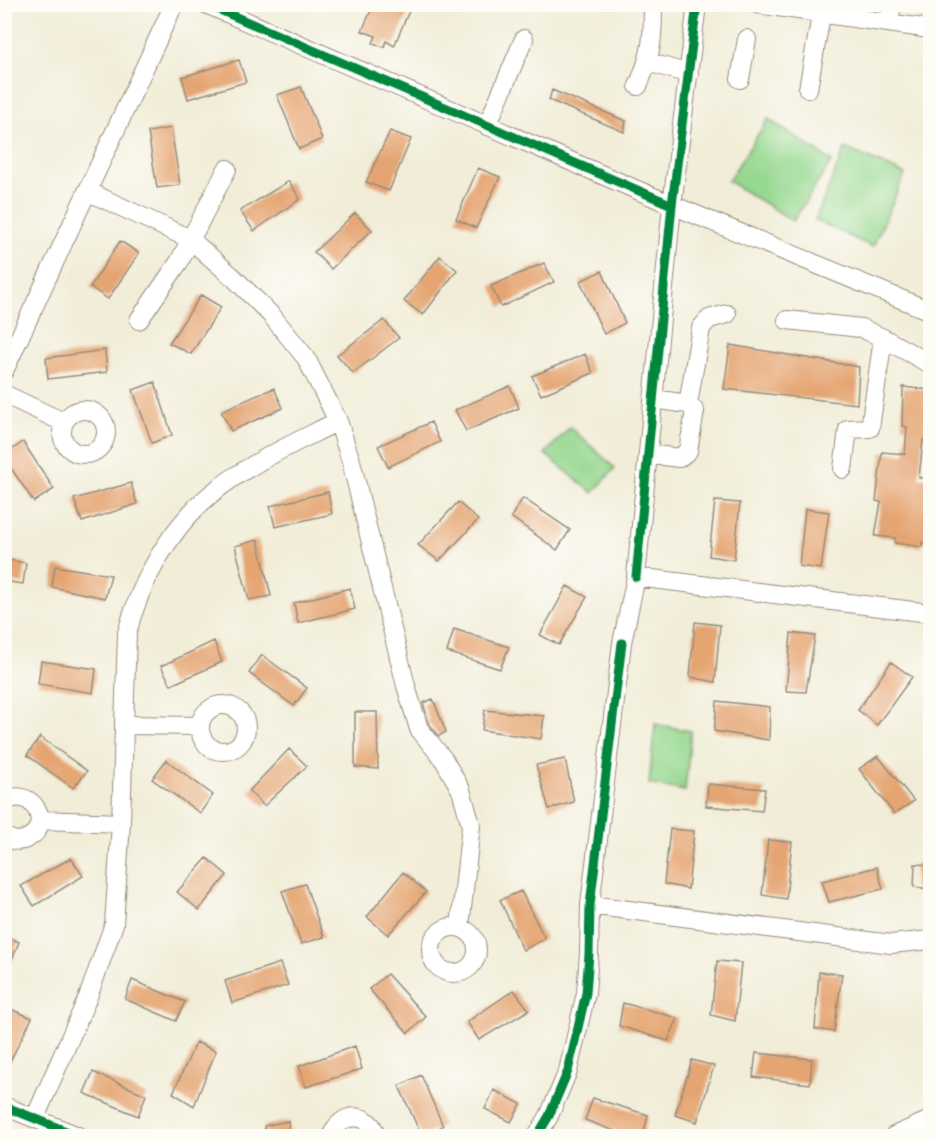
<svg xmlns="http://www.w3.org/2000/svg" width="935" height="1141" font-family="'Architects Daughter',sans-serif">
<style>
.green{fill:#96d890;stroke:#688157;stroke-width:1.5}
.building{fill:#e5a572}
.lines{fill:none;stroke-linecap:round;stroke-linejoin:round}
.minor-casing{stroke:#968c7b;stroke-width:20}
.minor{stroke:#fff;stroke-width:18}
.cycleway-casing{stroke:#fdfcf7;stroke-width:13}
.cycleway{stroke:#00873e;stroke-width:9}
</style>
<rect width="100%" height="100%" fill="#fdfcf7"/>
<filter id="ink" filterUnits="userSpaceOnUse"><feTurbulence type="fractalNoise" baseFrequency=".0167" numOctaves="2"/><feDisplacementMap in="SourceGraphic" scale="12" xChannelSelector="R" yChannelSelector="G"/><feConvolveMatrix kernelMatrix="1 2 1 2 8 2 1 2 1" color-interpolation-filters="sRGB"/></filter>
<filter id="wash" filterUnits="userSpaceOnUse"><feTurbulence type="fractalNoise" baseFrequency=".008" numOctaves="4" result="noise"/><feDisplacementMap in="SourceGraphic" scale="24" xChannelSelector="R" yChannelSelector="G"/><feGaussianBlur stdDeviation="1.35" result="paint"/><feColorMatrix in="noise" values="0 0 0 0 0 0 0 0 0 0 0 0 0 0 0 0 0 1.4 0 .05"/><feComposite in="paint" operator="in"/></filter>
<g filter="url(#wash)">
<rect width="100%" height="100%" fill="#f1edd8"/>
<path class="green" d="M 768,119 L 832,161 L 793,221 L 728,181 Z
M 845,148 L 905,174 L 873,247 L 815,220 Z
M 570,427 L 615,468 L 593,493 L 545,454 Z
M 655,724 L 691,731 L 685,791 L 649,784 Z"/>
<g id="blocks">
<path class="building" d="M 374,4 L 412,4 L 394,46 L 386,41 L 384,47 L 373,43 L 376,36 L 362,31 Z
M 239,60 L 246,82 L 188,99 L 182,77 Z
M 301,87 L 322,139 L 299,149 L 277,95 Z
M 552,90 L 626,121 L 624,132 L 549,100 Z
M 171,128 L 180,185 L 157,188 L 148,132 Z
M 390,131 L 411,139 L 389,191 L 366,182 Z
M 478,168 L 500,177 L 476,228 L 456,219 Z
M 289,181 L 300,199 L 254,231 L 240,211 Z
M 355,213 L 372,230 L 331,269 L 314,252 Z
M 120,241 L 139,253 L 108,299 L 90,287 Z
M 440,256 L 457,270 L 423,315 L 404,301 Z
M 544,263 L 554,282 L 501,307 L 491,286 Z
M 602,271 L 625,323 L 604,334 L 580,281 Z
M 201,295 L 221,307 L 191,354 L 169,343 Z
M 384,320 L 399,338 L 353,373 L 337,355 Z
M 730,345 L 859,367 L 857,404 L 724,389 Z
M 105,350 L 107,372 L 48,379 L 46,358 Z
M 585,354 L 593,373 L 541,395 L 532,376 Z
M 155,382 L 172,435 L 152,443 L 133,390 Z
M 510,386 L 519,408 L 466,431 L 455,410 Z
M 903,387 L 930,390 L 930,440 L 923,440 L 919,478 L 930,478 L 930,543 L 922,542 L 922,547 L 895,543 L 895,538 L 875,536 L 881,502 L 876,501 L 882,452 L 905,454 L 907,427 L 902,426 Z
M 274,388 L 283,408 L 231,431 L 221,411 Z
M 431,422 L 440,442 L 388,467 L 378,446 Z
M 23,442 L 54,489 L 34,502 L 4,458 L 4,455 Z
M 131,483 L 137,504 L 82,522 L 74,499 Z
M 328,492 L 332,514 L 275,527 L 270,506 Z
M 523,498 L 570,530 L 557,550 L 511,517 Z
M 715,501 L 740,503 L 734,560 L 709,556 Z
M 458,502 L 478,520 L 439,561 L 418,545 Z
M 805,509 L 829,512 L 821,569 L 799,566 Z
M 258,540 L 271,596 L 249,600 L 235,546 Z
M 4,559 L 26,563 L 23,584 L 4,581 Z
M 55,566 L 111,575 L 105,598 L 52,587 Z
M 567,586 L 587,597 L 559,645 L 540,635 Z
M 350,588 L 355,609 L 298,623 L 294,603 Z
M 695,622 L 720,625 L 715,682 L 690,677 Z
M 454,629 L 509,647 L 500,669 L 447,652 Z
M 791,633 L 815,636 L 806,692 L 786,691 Z
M 214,641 L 222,662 L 171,685 L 161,666 Z
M 262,655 L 307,688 L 294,706 L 249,673 Z
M 41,661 L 96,669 L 93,693 L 38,684 Z
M 891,662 L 912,677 L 877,725 L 858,710 Z
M 433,699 L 446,732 L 439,736 L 430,725 L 423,703 Z
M 717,701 L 770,707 L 769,740 L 714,731 Z
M 485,710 L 544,716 L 541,739 L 482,730 Z
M 355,712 L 377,712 L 378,769 L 355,767 Z
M 40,737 L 87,771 L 73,788 L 27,755 Z
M 289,749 L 307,766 L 264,806 L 249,791 Z
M 878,756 L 914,801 L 894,814 L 859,769 Z
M 565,759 L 574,802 L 549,809 L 536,765 Z
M 166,760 L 213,795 L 200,813 L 152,779 Z
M 708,784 L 765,789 L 762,811 L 706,806 Z
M 670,829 L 694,831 L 688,889 L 664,884 Z
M 768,840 L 792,842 L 786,899 L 762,895 Z
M 71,858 L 83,876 L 34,906 L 21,886 Z
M 207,858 L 227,875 L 199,910 L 177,892 Z
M 915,864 L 930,865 L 930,889 L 914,887 Z
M 877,867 L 883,889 L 829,902 L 822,881 Z
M 403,872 L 426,892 L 388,935 L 367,917 Z
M 305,884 L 324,937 L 301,944 L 282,891 Z
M 521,891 L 545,939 L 523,950 L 500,900 Z
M 4,935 L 19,942 L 5,977 L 4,977 Z
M 717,961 L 741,963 L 735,1021 L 711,1015 Z
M 280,963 L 288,985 L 232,1003 L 225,981 Z
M 819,972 L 842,974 L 834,1032 L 815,1029 Z
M 387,974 L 426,1017 L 408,1033 L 369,989 Z
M 132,980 L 185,1002 L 176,1021 L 125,999 Z
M 514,990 L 529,1010 L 479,1040 L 467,1022 Z
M 623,1003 L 678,1018 L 668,1041 L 619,1026 Z
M 8,1008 L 32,1018 L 4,1073 L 4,1016 Z
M 196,1042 L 216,1051 L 194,1106 L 173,1093 Z
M 355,1046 L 362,1069 L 306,1087 L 299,1066 Z
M 756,1053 L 812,1059 L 810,1084 L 753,1077 Z
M 692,1060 L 714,1066 L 697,1122 L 675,1115 Z
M 93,1072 L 146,1095 L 138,1116 L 84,1093 Z
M 421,1075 L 443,1126 L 422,1137 L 399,1086 Z
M 494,1090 L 521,1104 L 511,1122 L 485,1109 Z
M 593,1098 L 648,1115 L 643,1137 L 631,1137 L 585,1120 Z
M 288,1121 L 290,1137 L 266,1137 L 264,1126 Z"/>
</g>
</g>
<g filter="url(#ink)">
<use href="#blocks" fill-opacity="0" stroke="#968c7b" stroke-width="1.5"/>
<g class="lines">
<defs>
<path id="minor" d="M 206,4 L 672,205 L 930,311
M 757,4 L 930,29
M 889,23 L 892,4
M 648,62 L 689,74
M 740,79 L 747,39
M 638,86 C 652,54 653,39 653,4
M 808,89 L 823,4
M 487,126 L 524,39
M 87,191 L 190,239 L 234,278 L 272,316 L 306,358 L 338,421 L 351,461 L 406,686 L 419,729 L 444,760 L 461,790 L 471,825 L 460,927
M 139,320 L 179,262 L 227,169
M 787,320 L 861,328 L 883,338 L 930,364
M 4,371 L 174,4
M 4,394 L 63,422
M 688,404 L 701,328 L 709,319 L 727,314
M62 432a22 22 0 1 1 44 0a22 22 0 1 1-44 0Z
M 648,454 L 679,458 L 688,451 L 695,411 L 688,404 L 653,399
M 843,469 L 848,429 L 870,428 L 883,338
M 636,577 L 930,613
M200 728a23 23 0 1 1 46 0a23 23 0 1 1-46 0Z
M 124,725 L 200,726
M 4,802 C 30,784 55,824 28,838 C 19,843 12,841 4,836
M 40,820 L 121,823
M 590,905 L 891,944 L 930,940
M431 950a23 23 0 1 1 46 0a23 23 0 1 1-46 0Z
M 4,1106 L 78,1136
M 35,1118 L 88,997 L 114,924 L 121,823 L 127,633 C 140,582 170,528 211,494 C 249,463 295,443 338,421
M 332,1136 C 339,1112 370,1110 376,1136
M 537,1136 L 549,1116 L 568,1071 L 586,993 L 589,954 L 590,905 L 622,643 L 636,577 L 672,205 L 697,4
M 894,1136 L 930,1120"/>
</defs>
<use href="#minor" class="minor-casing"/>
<use href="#minor" class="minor"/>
<defs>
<path id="cycleway" d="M 206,4 L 672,205
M 636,577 L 672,205 L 697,4
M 4,1106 L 78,1136
M 537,1136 L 549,1116 L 568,1071 L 586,993 L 589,954 L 590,905 L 622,643"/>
</defs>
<use href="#cycleway" class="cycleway-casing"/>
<use href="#cycleway" class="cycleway"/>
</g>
</g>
<rect width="935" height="1141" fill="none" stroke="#fdfcf7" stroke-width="24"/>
</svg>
